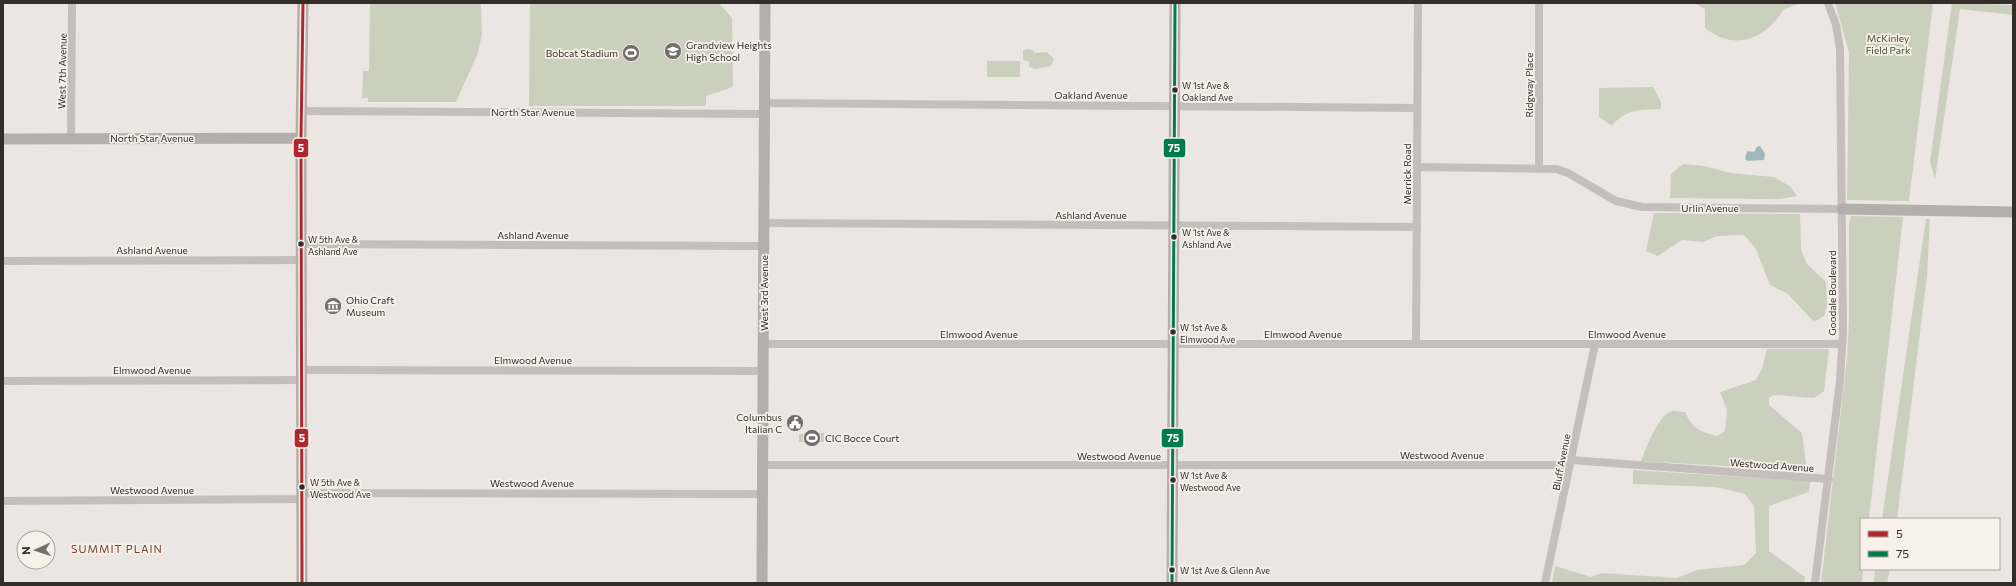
<svg xmlns="http://www.w3.org/2000/svg" width="2016" height="586" font-family="Commissioner,sans-serif">
<style>
.green{fill:#cbcfbd}
.water{fill:#a0b8b9}
.lines{fill:none;stroke-linecap:round;stroke-linejoin:round}
.street{stroke:#c4bfba;stroke-width:8}
.secondary{stroke:#b4afab;stroke-width:11}
.bus-1-casing{stroke:#f7f1e9;stroke-width:6}
.bus-2-casing{stroke:#f7f1e9;stroke-width:6}
.bus-1{stroke:#af272f;stroke-width:3}
.bus-2{stroke:#007b4b;stroke-width:3}
.bus-dot{fill:#342d29;stroke:#f7f1e9;stroke-width:1.5}
.labels{text-anchor:middle;stroke-width:3.5;stroke-linejoin:round;paint-order:stroke}
.bus-label{font-size:9px;fill:#342d29;stroke:#f7f1e9;text-anchor:start}
.park-label{font-size:10px;fill:#434f30;stroke:#f7f1e9}
.poi-label{font-size:10px;fill:#342d29;stroke:#f7f1e9;text-anchor:start}
.street-label{font-size:10px;fill:#342d29;stroke:#f7f1e9}
.neighbourhood-label{font-size:11px;letter-spacing:1px;fill:#78412d;stroke:#f7f1e9}
.line-badge{stroke:#f7f1e9;stroke-width:1.5}
.badge-label{font-size:11px;text-anchor:middle;font-weight:bold;fill:#fff}
</style>
<rect width="100%" height="100%" fill="#ebe6e1"/>
<path class="green" d="M 370,3 L 481,3 L 482,34 L 478,53 L 456,102 L 368,102 L 368,98 L 362,98 L 363,71 L 369,71 Z
M 530,3 L 719,3 L 732,18 L 733,87 L 706,96 L 706,106 L 529,106 Z
M 1694,3 L 1802,3 L 1784,9 C 1766,39 1735,52 1705,28 L 1705,9 Z
M 1835,3 L 1933,3 L 1909,201 L 1847,200 L 1849,52 Z
M 1952,3 L 2013,5 L 2013,15 L 1960,9 L 1935,179 L 1930,162 Z
M 1028,49 L 1033,50 L 1035,53 L 1047,52 L 1054,59 L 1051,66 L 1035,69 L 1029,67 L 1029,62 L 1023,60 L 1023,50 Z
M 987,61 L 1020,61 L 1020,77 L 987,77 Z
M 1653,87 L 1661,102 L 1661,109 C 1640,110 1625,109 1612,126 L 1599,117 L 1599,88 Z
M 1683,164 L 1704,166 L 1730,173 L 1774,177 L 1791,187 L 1797,196 L 1780,199 L 1670,198 L 1671,174 Z
M 1654,213 L 1800,214 L 1801,250 L 1807,264 L 1826,282 L 1827,305 L 1824,316 L 1814,322 L 1788,294 L 1770,285 L 1756,249 L 1744,235 L 1717,236 L 1703,242 L 1682,240 L 1658,256 L 1646,251 Z
M 1851,216 L 1903,217 L 1869,519 L 1861,519 L 1861,569 L 1863,569 L 1862,583 L 1821,583 L 1847,359 L 1849,320 L 1849,223 Z
M 1926,219 L 1930,219 L 1927,276 L 1897,519 L 1882,519 Z
M 1767,349 L 1829,349 L 1824,391 L 1814,398 L 1773,395 L 1769,398 L 1769,405 L 1802,433 L 1807,471 L 1641,461 C 1647,447 1657,416 1672,411 C 1676,410 1681,412 1685,412 C 1693,429 1699,431 1717,436 L 1725,431 L 1727,410 L 1720,392 L 1756,380 L 1762,369 Z
M 824,433 L 824,442 L 799,442 L 799,434 Z
M 1633,470 L 1810,481 L 1809,492 L 1769,506 L 1769,551 L 1805,577 L 1804,583 L 1552,583 L 1555,566 L 1591,577 L 1602,573 L 1677,578 L 1697,570 L 1744,565 L 1756,553 L 1754,506 L 1745,494 L 1716,487 L 1633,484 Z
M 1875,569 L 1890,569 L 1887,583 L 1874,583 Z"/>
<path class="water" d="M 1760,146 L 1765,154 L 1764,160 L 1748,161 L 1745,159 L 1747,151 L 1754,152 L 1757,147 Z"/>
<g class="lines">
<path class="street" d="M 764,103 L 1417,108
M 301,111 L 764,114
M 71,139 L 72,3
M 1417,167 L 1557,169 L 1568,173 L 1616,201 L 1642,207 L 1842,209
M 1539,168 L 1539,3
M 764,223 L 1417,227
M 301,244 L 764,246
M 3,261 L 301,260
M 763,344 L 1842,344
M 1416,344 L 1418,3
M 302,370 L 763,371
M 3,381 L 302,380
M 1571,460 L 1829,479
M 763,465 L 1570,465
M 302,493 L 762,494
M 3,501 L 302,499
M 1545,583 L 1595,344
M 1815,583 L 1840,381 L 1843,332 L 1840,49 L 1836,25 L 1828,3"/>
<path class="secondary" d="M 3,139 L 301,138
M 1842,209 L 2013,212
M 302,583 L 301,138 L 303,3
M 762,583 L 765,3
M 1172,583 L 1175,3"/>
<defs>
<path id="bus-1" d="M 302,583 L 301,138 L 303,3"/>
<path id="bus-2" d="M 1172,583 L 1175,3"/>
</defs>
<use href="#bus-1" class="bus-1-casing"/>
<use href="#bus-2" class="bus-2-casing"/>
<use href="#bus-1" class="bus-1"/>
<use href="#bus-2" class="bus-2"/>
</g>
<defs>
<symbol id="school-disc" viewBox="-11 -11 22 22"><circle r="9.5" fill="#746e69" stroke="#f7f1e9"/><path d="M0-5L7-2L0 1L-7-2ZM-4 1L0 2.5L4 1V4Q0 6-4 4Z" fill="#fff"/></symbol>
<symbol id="stadium-disc" viewBox="-11 -11 22 22"><circle r="9.5" fill="#746e69" stroke="#f7f1e9"/><path d="M0-5a6.5 5 0 1 0 0 10a6.5 5 0 1 0 0-10ZM-3.5-1.8h7v3.6h-7Z" fill="#fff"/></symbol>
<symbol id="museum-disc" viewBox="-11 -11 22 22"><circle r="9.5" fill="#746e69" stroke="#f7f1e9"/><path d="M0-6L6-3V-2H-6V-3ZM-5-1h2V3h-2ZM-1-1h2V3h-2ZM3-1h2V3H3ZM-6 4H6V6H-6Z" fill="#fff"/></symbol>
<symbol id="civic-disc" viewBox="-11 -11 22 22"><circle r="9.5" fill="#746e69" stroke="#f7f1e9"/><path d="M-.6-6.5H3V-4.5H.6V-3L4-1V1h2V6H-6V1h2V-1L-.6-3ZM-1.2 2.5V6h2.4V2.5Z" fill="#fff"/></symbol>
</defs>
<g fill-rule="evenodd">
<use href="#school-disc" x="663" y="41" width="20" height="20"/>
<use href="#stadium-disc" x="621" y="43" width="20" height="20"/>
<use href="#museum-disc" x="323" y="296" width="20" height="20"/>
<use href="#civic-disc" x="785" y="413" width="20" height="20"/>
<use href="#stadium-disc" x="802" y="428" width="20" height="20"/>
</g>
<g class="bus-dot">
<circle cx="1175" cy="90" r="3.5"/>
<circle cx="1174" cy="237" r="3.5"/>
<circle cx="301" cy="244" r="3.5"/>
<circle cx="1173" cy="332" r="3.5"/>
<circle cx="1173" cy="480" r="3.5"/>
<circle cx="302" cy="487" r="3.5"/>
<circle cx="1172" cy="570" r="3.5"/>
</g>
<g class="labels">
<g class="bus-label">
<text x="1182" y="89">W 1st Ave &amp;<tspan x="1182" dy="12">Oakland Ave</tspan></text>
<text x="1182" y="236">W 1st Ave &amp;<tspan x="1182" dy="12">Ashland Ave</tspan></text>
<text x="308" y="243">W 5th Ave &amp;<tspan x="308" dy="12">Ashland Ave</tspan></text>
<text x="1180" y="331">W 1st Ave &amp;<tspan x="1180" dy="12">Elmwood Ave</tspan></text>
<text x="1180" y="479">W 1st Ave &amp;<tspan x="1180" dy="12">Westwood Ave</tspan></text>
<text x="310" y="486">W 5th Ave &amp;<tspan x="310" dy="12">Westwood Ave</tspan></text>
<text x="1180" y="574">W 1st Ave &amp; Glenn Ave</text>
</g>
<g class="park-label">
<text x="1888" y="42">McKinley<tspan x="1888" dy="12">Field Park</tspan></text>
</g>
<g class="poi-label">
<text x="686" y="49">Grandview Heights<tspan x="686" dy="12">High School</tspan></text>
<text x="618" y="57" text-anchor="end">Bobcat Stadium</text>
<text x="346" y="304">Ohio Craft<tspan x="346" dy="12">Museum</tspan></text>
<text x="782" y="421" text-anchor="end">Columbus<tspan x="782" dy="12">Italian C</tspan></text>
<text x="825" y="442">CIC Bocce Court</text>
</g>
<g class="street-label">
<text transform="translate(62 71) rotate(-89)" y="4">West 7th Avenue</text>
<text transform="translate(1529 85) rotate(-90)" y="4">Ridgway Place</text>
<text x="1091" y="99">Oakland Avenue</text>
<text x="533" y="116">North Star Avenue</text>
<text x="152" y="142">North Star Avenue</text>
<text transform="translate(1407 174) rotate(-90)" y="4">Merrick Road</text>
<text x="1710" y="212">Urlin Avenue</text>
<text x="1091" y="219">Ashland Avenue</text>
<text x="533" y="239">Ashland Avenue</text>
<text x="152" y="254">Ashland Avenue</text>
<text transform="translate(764 293) rotate(-90)" y="4">West 3rd Avenue</text>
<text transform="translate(1832 293) rotate(-90)" y="4">Goodale Boulevard</text>
<text x="979" y="338">Elmwood Avenue</text>
<text x="1303" y="338">Elmwood Avenue</text>
<text x="1627" y="338">Elmwood Avenue</text>
<text x="533" y="364">Elmwood Avenue</text>
<text x="152" y="374">Elmwood Avenue</text>
<text x="1442" y="459">Westwood Avenue</text>
<text x="1119" y="460">Westwood Avenue</text>
<text transform="translate(1561 462) rotate(-79)" y="4">Bluff Avenue</text>
<text transform="translate(1772 465) rotate(4)" y="4">Westwood Avenue</text>
<text x="532" y="487">Westwood Avenue</text>
<text x="152" y="494">Westwood Avenue</text>
</g>
<g class="neighbourhood-label">
<text x="117" y="553">SUMMIT PLAIN</text>
</g>
</g>
<g class="line-badge">
<rect x="293" y="138" width="16" height="20" rx="4" fill="#af272f"/>
<rect x="1163" y="138" width="23" height="20" rx="4" fill="#007b4b"/>
<rect x="294" y="428" width="15" height="20" rx="4" fill="#af272f"/>
<rect x="1161" y="428" width="23" height="20" rx="4" fill="#007b4b"/>
</g>
<g class="badge-label">
<text x="301" y="152">5</text>
<text x="1174" y="152">75</text>
<text x="302" y="442">5</text>
<text x="1173" y="442">75</text>
</g>
<rect width="2016" height="586" fill="none" stroke="#342d29" stroke-width="8"/>
<rect x="1860" y="518" width="140" height="52" fill="#f7f1e9" stroke="#a9a39c"/>
<rect x="1868" y="531" width="20" height="6" fill="#af272f" stroke="#a9a39c"/>
<text x="1896" y="538" font-size="12" fill="#342d29">5</text>
<rect x="1868" y="551" width="20" height="6" fill="#007b4b" stroke="#a9a39c"/>
<text x="1896" y="558" font-size="12" fill="#342d29">75</text>
<g transform="translate(36 550) rotate(267)"><circle r="19" fill="#f7f1e9" stroke="#a9a39c"/>
<path d="M0-3L7 15L0 10L-7 15Z" fill="#746e69"/>
<text y="-6" font-size="11" font-weight="bold" text-anchor="middle" fill="#342d29">N</text>
</g>
</svg>
